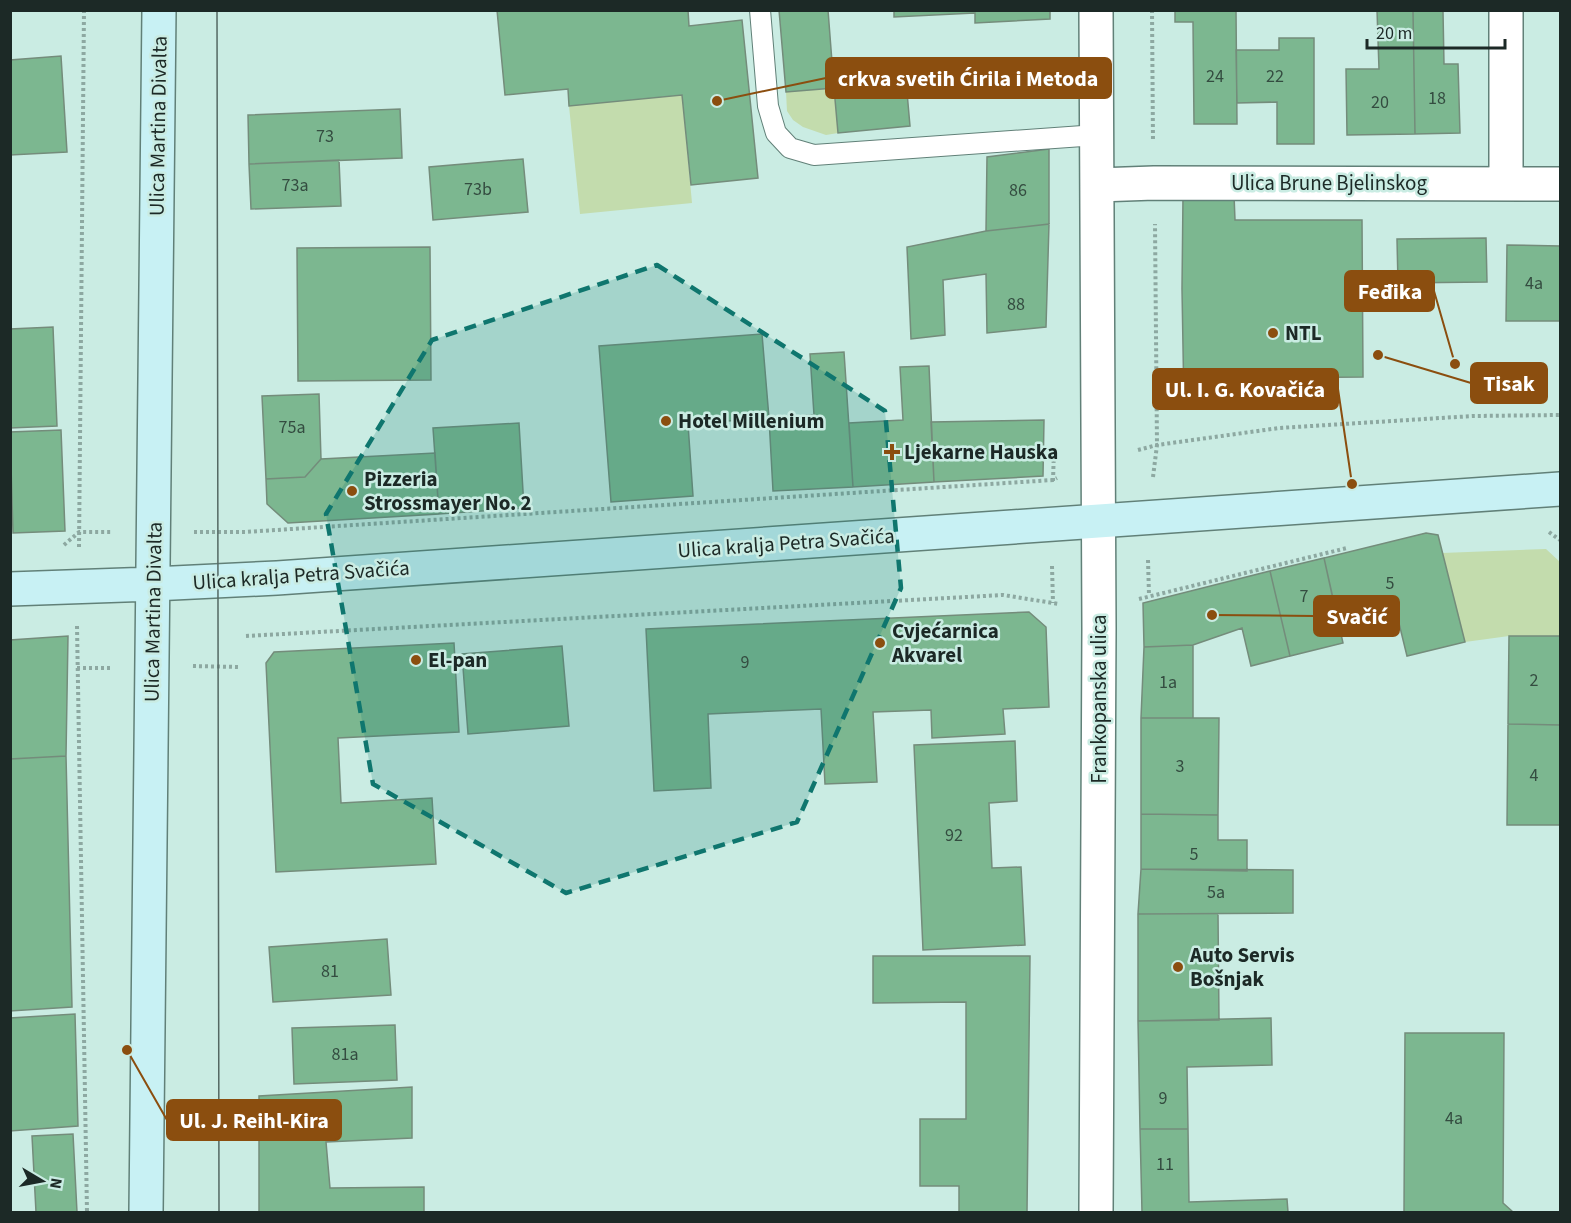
<svg xmlns="http://www.w3.org/2000/svg" width="1571" height="1223" font-family="'Source Sans 3',sans-serif">
<style>
.green{fill:#c3dcad}
.building{fill:#7cb790;stroke:#748c7b;stroke-width:1.5}
.lines{fill:none;stroke-linecap:round;stroke-linejoin:round}
.lane-casing{stroke:#618078;stroke-width:22}
.street-casing{stroke:#618078;stroke-width:36}
.secondary-casing{stroke:#618078;stroke-width:36}
.path{stroke:#8da8a1;stroke-width:4;stroke-dasharray:3 3;stroke-linecap:butt}
.lane{stroke:#fff;stroke-width:20}
.street{stroke:#fff;stroke-width:33}
.secondary{stroke:#c8f1f4;stroke-width:33}
.tram{stroke:#546863;stroke-width:1.5}
.marked{fill:#0f766e;fill-opacity:0.2;stroke:#0f766e;stroke-width:4.5;stroke-dasharray:12 8;stroke-linejoin:round}
.poi-dot{fill:#8b4e0f;stroke:#caece3;stroke-width:2}
.labels{text-anchor:middle;stroke-width:5;stroke-linejoin:round;paint-order:stroke}
.number-label{font-size:18px;fill:#344c40}
.street-label{font-size:21px;fill:#1c2926;stroke:#caece3}
.poi-label{font-size:21px;font-weight:bold;fill:#1c2926;stroke:#caece3;text-anchor:start}
.leader{fill:none;stroke:#8b4e0f;stroke-width:2}
.callout-dot{fill:#8b4e0f;stroke:#caece3;stroke-width:2}
.callout{fill:#8b4e0f;stroke:#8b4e0f;stroke-width:2}
.callout-label{font-size:22px;text-anchor:middle;font-weight:bold;fill:#fff}
</style>
<rect width="100%" height="100%" fill="#caece3"/>
<path class="green" d="M 834,88 L 838,133 L 826,135 L 803,127 L 793,120 L 787,111 L 786,92 Z
M 682,95 L 692,203 L 580,214 L 569,106 Z
M 1546,549 L 1560,562 L 1560,636 L 1509,636 L 1465,642 L 1442,553 Z"/>
<path class="building" d="M 497,10 L 688,10 L 689,26 L 742,20 L 758,178 L 691,185 L 682,95 L 569,106 L 568,89 L 505,95 Z
M 779,10 L 828,10 L 834,88 L 786,92 Z
M 894,10 L 1050,10 L 1050,19 L 975,23 L 975,13 L 894,17 Z
M 1175,10 L 1236,10 L 1237,124 L 1194,124 L 1193,22 L 1175,22 Z
M 1377,10 L 1413,10 L 1415,134 L 1347,135 L 1346,69 L 1379,69 Z
M 1413,11 L 1443,11 L 1444,64 L 1458,64 L 1460,133 L 1415,134 Z
M 1279,38 L 1314,38 L 1314,144 L 1277,144 L 1277,102 L 1237,103 L 1236,50 L 1279,50 Z
M 61,56 L 67,152 L 10,155 L 10,60 Z
M 906,81 L 910,126 L 838,133 L 834,88 Z
M 400,109 L 402,158 L 249,164 L 248,115 Z
M 1049,149 L 1049,224 L 986,231 L 987,157 Z
M 523,159 L 528,212 L 433,220 L 429,167 Z
M 339,160 L 341,206 L 251,209 L 249,164 Z
M 1234,195 L 1235,220 L 1362,220 L 1363,377 L 1234,378 L 1234,405 L 1184,405 L 1182,289 L 1183,196 Z
M 1049,224 L 1046,327 L 987,333 L 986,274 L 943,280 L 945,335 L 911,339 L 907,247 L 986,231 Z
M 1486,238 L 1487,282 L 1398,283 L 1397,239 Z
M 1507,245 L 1560,246 L 1560,321 L 1506,321 Z
M 430,247 L 431,380 L 298,381 L 297,248 Z
M 53,327 L 57,426 L 10,428 L 10,329 Z
M 762,334 L 769,418 L 688,424 L 693,496 L 611,502 L 599,346 Z
M 844,352 L 853,487 L 773,491 L 769,418 L 814,415 L 810,354 Z
M 929,366 L 934,482 L 853,487 L 849,423 L 903,420 L 900,367 Z
M 319,394 L 321,459 L 305,477 L 266,479 L 262,396 Z
M 1044,420 L 1043,476 L 934,482 L 931,422 Z
M 519,423 L 524,508 L 439,514 L 433,428 Z
M 61,430 L 65,531 L 13,533 L 10,432 Z
M 435,453 L 439,514 L 288,523 L 267,504 L 266,479 L 305,477 L 321,459 Z
M 1426,533 L 1438,535 L 1465,642 L 1407,656 L 1395,607 L 1338,622 L 1324,558 Z
M 1324,558 L 1343,643 L 1290,656 L 1270,571 Z
M 1270,571 L 1290,656 L 1251,666 L 1242,628 L 1193,645 L 1144,647 L 1143,603 Z
M 1029,612 L 1046,627 L 1049,707 L 1003,709 L 1005,734 L 932,738 L 931,710 L 873,712 L 877,782 L 825,784 L 821,709 L 708,714 L 711,788 L 654,791 L 646,629 Z
M 68,636 L 66,756 L 10,759 L 10,640 Z
M 1509,636 L 1560,636 L 1560,725 L 1508,724 Z
M 454,643 L 459,732 L 338,738 L 341,803 L 432,798 L 436,864 L 276,872 L 266,663 L 274,652 Z
M 1193,645 L 1193,718 L 1141,718 L 1144,647 Z
M 562,646 L 569,726 L 468,734 L 462,654 Z
M 1141,718 L 1219,718 L 1218,815 L 1141,814 Z
M 1508,724 L 1560,725 L 1560,825 L 1507,825 Z
M 1015,741 L 1017,801 L 989,803 L 992,868 L 1021,867 L 1025,945 L 923,950 L 914,745 Z
M 66,756 L 72,1007 L 10,1011 L 10,759 Z
M 1141,814 L 1218,815 L 1218,840 L 1247,840 L 1247,871 L 1141,869 Z
M 1141,869 L 1293,870 L 1293,913 L 1138,914 Z
M 1138,914 L 1218,914 L 1219,1020 L 1138,1021 Z
M 387,939 L 391,995 L 273,1002 L 269,947 Z
M 873,956 L 1030,956 L 1027,1212 L 959,1212 L 959,1186 L 920,1186 L 920,1119 L 966,1119 L 966,1002 L 873,1003 Z
M 75,1014 L 78,1126 L 10,1131 L 10,1018 Z
M 1271,1018 L 1272,1065 L 1187,1067 L 1188,1129 L 1140,1129 L 1138,1021 Z
M 395,1025 L 397,1080 L 294,1084 L 292,1028 Z
M 1405,1033 L 1504,1033 L 1503,1203 L 1513,1212 L 1404,1212 Z
M 412,1087 L 412,1138 L 326,1142 L 330,1188 L 424,1187 L 424,1212 L 259,1212 L 259,1096 Z
M 1140,1129 L 1188,1129 L 1189,1202 L 1287,1199 L 1288,1212 L 1142,1212 Z
M 73,1134 L 77,1212 L 36,1212 L 32,1136 Z"/>
<g class="lines">
<defs>
<path id="lane" d="M 760,10 L 768,106 L 776,133 L 790,148 L 814,155 L 1097,135"/>
<path id="street" d="M 1096,10 L 1099,628 L 1096,1212
M 1506,10 L 1506,183
M 1098,185 L 1154,183 L 1560,184"/>
<path id="secondary" d="M 10,589 L 153,584 L 277,578 L 1560,489
M 146,1212 L 159,10"/>
</defs>
<use href="#lane" class="lane-casing"/>
<use href="#street" class="street-casing"/>
<use href="#secondary" class="secondary-casing"/>
<path class="path" d="M 1152,10 L 1153,142
M 1138,450 L 1157,445 L 1279,428 L 1473,416 L 1560,415
M 1153,477 L 1157,445 L 1155,224
M 1053,481 L 1054,449
M 194,532 L 245,532 L 1053,480 L 1057,478
M 1549,532 L 1560,540
M 64,545 L 79,532 L 111,532
M 79,547 L 84,10
M 1148,560 L 1149,595
M 1052,566 L 1053,603
M 1139,599 L 1347,548
M 77,626 L 87,1212
M 246,636 L 1003,595 L 1059,604
M 193,666 L 240,667
M 77,668 L 111,668"/>
<use href="#lane" class="lane"/>
<use href="#street" class="street"/>
<use href="#secondary" class="secondary"/>
<path class="tram" d="M 217,10 L 219,1212"/>
</g>
<path class="marked" d="M 657,265 L 885,411 L 901,588 L 797,822 L 566,893 L 373,784 L 326,514 L 432,340 Z"/>
<g class="poi-dot">
<circle cx="1273" cy="333" r="6"/>
<circle cx="666" cy="421" r="6"/>
<path d="M889 443h6v6h6v6h-6v6h-6v-6h-6v-6h6z"/>
<circle cx="352" cy="491" r="6"/>
<circle cx="880" cy="643" r="6"/>
<circle cx="416" cy="660" r="6"/>
<circle cx="1178" cy="967" r="6"/>
</g>
<g class="labels">
<g class="number-label">
<text x="1215" y="82">24</text>
<text x="1275" y="82">22</text>
<text x="1437" y="104">18</text>
<text x="1380" y="108">20</text>
<text x="325" y="142">73</text>
<text x="295" y="191">73a</text>
<text x="478" y="195">73b</text>
<text x="1018" y="196">86</text>
<text x="1534" y="289">4a</text>
<text x="1016" y="310">88</text>
<text x="292" y="433">75a</text>
<text x="1390" y="589">5</text>
<text x="1304" y="602">7</text>
<text x="745" y="668">9</text>
<text x="1534" y="686">2</text>
<text x="1168" y="688">1a</text>
<text x="1180" y="772">3</text>
<text x="1534" y="781">4</text>
<text x="954" y="841">92</text>
<text x="1194" y="860">5</text>
<text x="1216" y="898">5a</text>
<text x="330" y="977">81</text>
<text x="345" y="1060">81a</text>
<text x="1163" y="1104">9</text>
<text x="1454" y="1124">4a</text>
<text x="1165" y="1170">11</text>
</g>
<g class="street-label">
<text transform="translate(158 126) rotate(-89)" y="7">Ulica Martina Divalta</text>
<text x="1329" y="190">Ulica Brune Bjelinskog</text>
<text transform="translate(786 543) rotate(-4)" y="7">Ulica kralja Petra Svačića</text>
<text transform="translate(301 575) rotate(-4)" y="7">Ulica kralja Petra Svačića</text>
<text transform="translate(153 612) rotate(-89)" y="7">Ulica Martina Divalta</text>
<text transform="translate(1099 699) rotate(-90)" y="7">Frankopanska ulica</text>
</g>
<g class="poi-label">
<text x="1285" y="340">NTL</text>
<text x="678" y="428">Hotel Millenium</text>
<text x="904" y="459">Ljekarne Hauska</text>
<text x="364" y="486">Pizzeria<tspan x="364" dy="24">Strossmayer No. 2</tspan></text>
<text x="892" y="638">Cvjećarnica<tspan x="892" dy="24">Akvarel</tspan></text>
<text x="428" y="667">El-pan</text>
<text x="1190" y="962">Auto Servis<tspan x="1190" dy="24">Bošnjak</tspan></text>
</g>
</g>
<path class="leader" d="M717 101L826 78M1455 364L1434 291M1378 355L1471 383M1352 484L1338 389M1212 615L1314 616M127 1050L167 1120"/>
<g class="callout-dot">
<circle cx="717" cy="101" r="6"/>
<circle cx="1455" cy="364" r="6"/>
<circle cx="1378" cy="355" r="6"/>
<circle cx="1352" cy="484" r="6"/>
<circle cx="1212" cy="615" r="6"/>
<circle cx="127" cy="1050" r="6"/>
</g>
<g class="callout">
<rect x="826" y="58" width="285" height="40" rx="6"/>
<rect x="1345" y="271" width="89" height="40" rx="6"/>
<rect x="1471" y="363" width="76" height="40" rx="6"/>
<rect x="1153" y="369" width="185" height="40" rx="6"/>
<rect x="1314" y="596" width="85" height="40" rx="6"/>
<rect x="167" y="1100" width="174" height="40" rx="6"/>
</g>
<g class="callout-label">
<text x="968" y="86">crkva svetih Ćirila i Metoda</text>
<text x="1390" y="299">Feđika</text>
<text x="1509" y="391">Tisak</text>
<text x="1245" y="397">Ul. I. G. Kovačića</text>
<text x="1357" y="624">Svačić</text>
<text x="254" y="1128">Ul. J. Reihl-Kira</text>
</g>
<rect width="1571" height="1223" fill="none" stroke="#1c2926" stroke-width="24"/>
<g transform="translate(42 1181) rotate(100)" stroke="#caece3" stroke-width="4.5" paint-order="stroke">
<path d="M0-4.5L10 22L0 15L-10 22Z" fill="#1c2926"/>
<text y="-9" font-size="16" font-weight="bold" text-anchor="middle" fill="#1c2926">N</text>
</g>
<path d="M1367 39v9h138v-9" fill="none" stroke="#1c2926" stroke-width="3"/>
<text x="1376" y="39" font-size="18" fill="#1c2926" stroke="#caece3" stroke-width="4.5" paint-order="stroke">20 m</text>
</svg>
